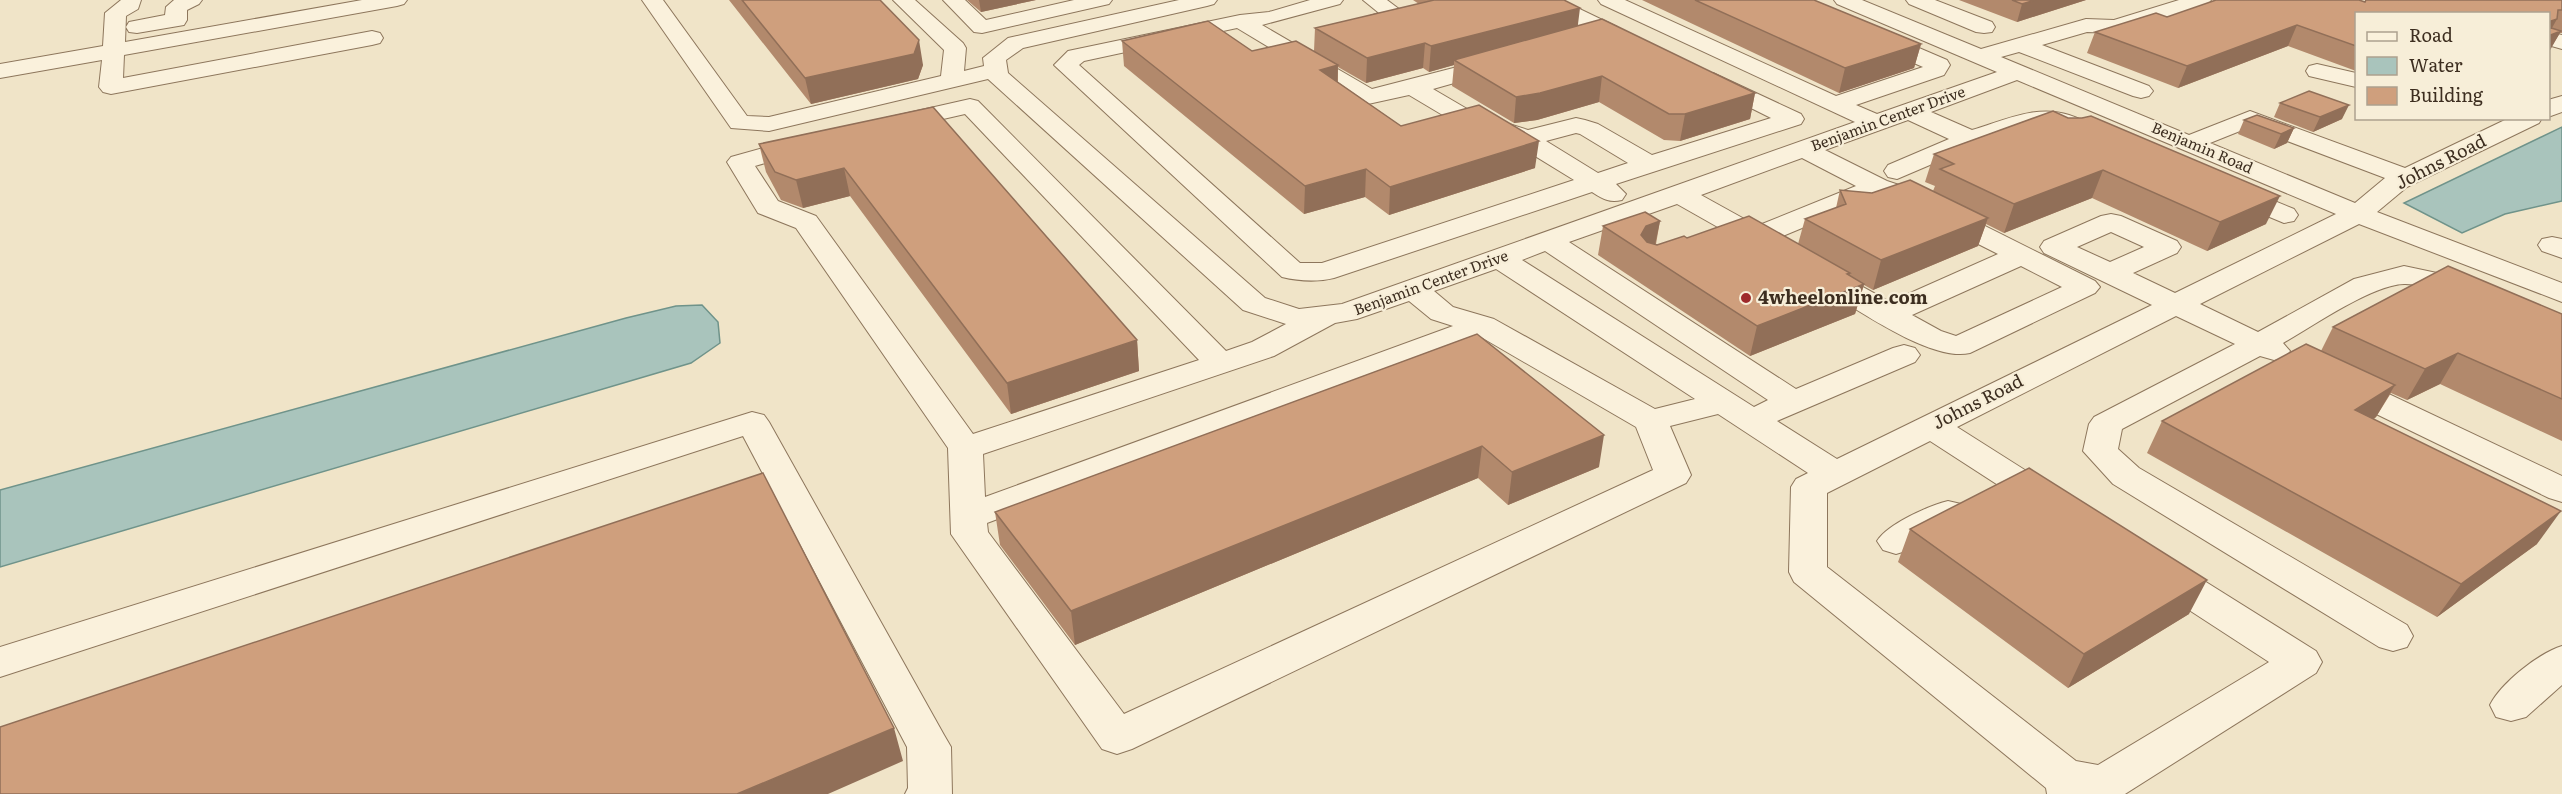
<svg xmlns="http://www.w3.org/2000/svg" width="2562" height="794" font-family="Literata,serif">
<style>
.water{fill:#a9c4bc;stroke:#6f938a;stroke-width:1.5}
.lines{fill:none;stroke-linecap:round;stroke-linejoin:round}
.minor-casing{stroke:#8d765c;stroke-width:2}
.minor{fill:#faf1dc;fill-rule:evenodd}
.wall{fill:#b2896c}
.shaded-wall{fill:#916f58}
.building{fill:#cf9f7d;stroke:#916f58;stroke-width:1.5}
.poi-dot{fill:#9e2a2b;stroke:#f7eed8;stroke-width:2}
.labels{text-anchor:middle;stroke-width:4.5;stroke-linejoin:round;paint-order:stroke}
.far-street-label{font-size:15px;fill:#3d2e20;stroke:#f7eed8}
.street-label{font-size:18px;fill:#3d2e20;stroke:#f7eed8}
.poi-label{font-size:18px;font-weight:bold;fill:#3d2e20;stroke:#f7eed8;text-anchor:start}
</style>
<rect width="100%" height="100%" fill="#f0e4c8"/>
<path class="water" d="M 2562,127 L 2562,201 L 2505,214 L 2462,233 L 2404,203 Z
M 702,305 L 718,322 L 720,343 L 691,363 L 0,567 L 0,490 L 626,318 L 676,306 Z"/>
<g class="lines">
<defs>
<path id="minor" d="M 121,0 L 141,0 L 138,9 L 126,16 L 125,42 L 362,0 L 407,0 L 404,4 L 397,6 L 124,55 L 123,78 L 372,31 L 380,33 L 383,38 L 380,43 L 372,45 L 111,94 L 103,92 L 99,87 L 102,60 L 0,78 L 0,64 L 103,46 L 105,13 Z
M 174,0 L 202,0 L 199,4 L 187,10 L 187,20 L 184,25 L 137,33 L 129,32 L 126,27 L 129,22 L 165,15 L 166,7 Z
M 642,0 L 663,0 L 747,116 L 769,117 L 941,76 L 944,50 L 893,0 L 915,0 L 963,43 L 966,48 L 964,71 L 984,66 L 983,58 L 1008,38 L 1179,0 L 1217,0 L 1214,4 L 1207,6 L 1023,48 L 1006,60 L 1008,73 L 1265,298 L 1299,309 L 1342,304 L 1855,122 L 1601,4 L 1598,0 L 1625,0 L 1836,96 L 1923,67 L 1868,43 L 1865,38 L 1868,33 L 1876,31 L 1884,33 L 1947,60 L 1950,65 L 1944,75 L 1856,105 L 1877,114 L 1997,72 L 1837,4 L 1834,0 L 1862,0 L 1981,49 L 2086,19 L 2114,20 L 2179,0 L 2211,0 L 2208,4 L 2123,32 L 2115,33 L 2087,32 L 2042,45 L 2149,86 L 2153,91 L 2149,96 L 2141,98 L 2133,96 L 2019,52 L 2001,57 L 2189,135 L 2250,111 L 2405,168 L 2509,118 L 2542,118 L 2539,123 L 2407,187 L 2377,212 L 2562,283 L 2562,302 L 2359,224 L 2200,304 L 2258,332 L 2354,279 L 2404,266 L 2465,279 L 2477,284 L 2481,290 L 2477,296 C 2453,302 2429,283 2404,284 C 2372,285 2313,326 2283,343 L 2290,351 L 2285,358 L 2274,360 L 2260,356 L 2122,429 L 2118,449 L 2139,468 L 2407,625 L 2413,636 L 2407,647 L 2393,651 L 2379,647 L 2113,484 L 2083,451 L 2089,424 L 2094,417 L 2235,344 L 2176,316 L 1957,427 L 2061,493 L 2066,501 L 2061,509 L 2048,513 L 2035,509 L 1930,441 L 1827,493 L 1827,567 L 2076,761 L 2098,765 L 2269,662 L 2146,582 L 2141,572 L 2146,562 L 2160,559 L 2174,562 L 2316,651 L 2322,662 L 2316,673 L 2125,794 L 2047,794 L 2046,788 L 1794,582 L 1789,572 L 1791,487 L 1796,479 L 1808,473 L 1718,414 L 1670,426 L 1691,475 L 1686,483 L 1132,749 L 1117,754 L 1102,749 L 951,534 L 948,448 L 796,228 L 758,213 L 727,162 L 731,157 L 795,139 L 804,136 L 813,139 L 817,144 L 813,149 L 755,166 L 778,201 L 816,216 L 973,434 L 1199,360 L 965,114 L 895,130 L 886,128 L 883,123 L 886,118 L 970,99 L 978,101 L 1226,351 L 1252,342 L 1286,324 L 1243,310 L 988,79 L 769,131 L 731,128 ZM 2017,80 L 2336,214 L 2175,293 L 2133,273 L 2177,253 L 2181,247 L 2177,241 L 2121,216 L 2111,214 L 2101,216 L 2044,241 L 2040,247 L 2044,253 L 2152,305 L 1837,459 L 1777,421 L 1915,362 L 1920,355 L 1915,348 L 1904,345 L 1893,348 L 1796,389 L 1569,242 L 1677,204 L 1760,251 L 1770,253 L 1780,251 L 1784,245 L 1778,238 L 1879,196 L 1893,201 L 1998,254 L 1890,302 L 1832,270 L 1822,267 L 1812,270 L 1807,276 L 1812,282 C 1848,303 1930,363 1970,353 L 2095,293 L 2100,287 L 2095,281 L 1911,189 L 1887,181 L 1825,150 L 1908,120 L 1949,139 L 1888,165 L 1884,171 L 1888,177 L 1897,179 L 1979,144 L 2039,125 C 2054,124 2066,133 2081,129 L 2084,124 C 2080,118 2075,117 2069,115 C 2036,104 2003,121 1972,130 L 1931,112 ZM 2250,127 L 2385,178 L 2355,203 L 2210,143 ZM 1802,158 L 1856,186 L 1757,226 L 1701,195 ZM 2111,232 L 2144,247 L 2110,262 L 2077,247 ZM 1545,251 L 1768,400 L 1754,407 L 1522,260 ZM 2021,266 L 2062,287 L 1956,336 L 1941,331 L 1912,315 ZM 1496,269 L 1695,399 L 1655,409 L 1494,319 L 1453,307 L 1434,291 ZM 1409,301 L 1431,319 L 1453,326 L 985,497 L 983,454 L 1274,356 L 1335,323 L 1357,319 ZM 1481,337 L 1636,427 L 1653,470 L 1124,714 L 988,532 L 987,523 Z
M 943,0 L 965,0 L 986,20 L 1074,0 L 1112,0 L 1109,4 L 982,33 L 974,32 Z
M 1310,0 L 1343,0 L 1340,4 L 1262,25 L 1372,89 L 1496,57 L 1504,59 L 1507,64 L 1504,69 L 1433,89 L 1474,113 L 1528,130 L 1576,118 L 1585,120 L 1598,124 L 1652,155 L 1771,118 L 1705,85 L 1701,80 L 1705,75 L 1713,73 L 1801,114 L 1804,119 L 1801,124 L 1616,184 L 1626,194 L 1622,200 C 1609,203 1603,199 1592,192 L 1334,278 C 1318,282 1298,281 1282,277 L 1054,65 L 1068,51 L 1240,15 L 1269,12 ZM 1237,28 L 1360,102 L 1368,104 L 1409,95 L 1456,123 L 1504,137 L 1574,180 L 1322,263 L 1300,263 L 1079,65 L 1084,61 ZM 1576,133 L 1580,134 L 1628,163 L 1598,173 L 1546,141 Z
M 1363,0 L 1387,0 L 1407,15 L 1404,20 C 1389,24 1371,34 1355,31 L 1352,26 L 1355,21 L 1379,13 Z
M 1535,0 L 1561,0 L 1617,27 L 1620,32 L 1617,37 L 1609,39 L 1601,37 L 1538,4 Z
M 1906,0 L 1935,0 L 1992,22 L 1995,27 L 1992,32 L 1984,33 L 1976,32 L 1909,4 Z
M 2548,32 L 2562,35 L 2562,49 L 2548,45 Z
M 2317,64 L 2356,73 L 2356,87 L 2309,76 L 2306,71 L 2309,66 Z
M 2562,96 L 2562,112 L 2548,117 L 2548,100 Z
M 2233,184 L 2294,209 L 2298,215 L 2294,221 L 2284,223 L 2224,198 L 2220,192 L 2224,186 Z
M 2552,237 L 2562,239 L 2562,258 L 2542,251 L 2538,245 L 2542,239 Z
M 2345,376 L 2357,379 L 2562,476 L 2562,502 L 2549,498 L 2333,393 L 2329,386 L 2333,379 Z
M 752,412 L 764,415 L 769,422 L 944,735 L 951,747 L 952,794 L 905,794 L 908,788 L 907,747 L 743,436 L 0,677 L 0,647 Z
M 1948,501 L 1961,504 L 1966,513 L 1961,522 L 1909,550 L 1896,554 L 1883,550 L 1877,541 C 1888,524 1928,506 1948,501 Z
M 2562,646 L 2562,685 L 2526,717 L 2511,721 L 2496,717 L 2490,705 C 2501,683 2539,653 2562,646 Z"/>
</defs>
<use href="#minor" class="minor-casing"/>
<use href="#minor" class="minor"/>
</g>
<path class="wall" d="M 729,0 L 880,0 L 923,65 L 918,79 L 811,104 Z
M 967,0 L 1036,0 L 981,12 Z
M 1413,0 L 1564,0 L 1577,26 L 1755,93 L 1750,119 L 1680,141 L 1664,140 L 1599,102 L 1537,120 L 1514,123 L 1452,86 L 1454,65 L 1429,72 L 1423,68 L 1366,83 L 1338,67 L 1338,82 L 1401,126 L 1535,168 L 1389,215 L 1365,197 L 1304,214 L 1124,66 L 1122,41 L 1252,51 L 1314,51 L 1315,28 L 1419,4 Z
M 1642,0 L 1814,0 L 1921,44 L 1914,68 L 1839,93 Z
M 1959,0 L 2086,0 L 2017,22 Z
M 2562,0 L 2562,33 L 2560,33 L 2548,52 L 2548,14 L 2356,14 L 2356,71 L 2288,46 L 2178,88 L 2087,53 L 2095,32 L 2167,17 Z
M 2280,103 L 2342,119 L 2313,132 L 2274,117 Z
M 933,107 L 1137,340 L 1139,371 L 1011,414 L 850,196 L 803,208 L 781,200 L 766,172 L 759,144 Z
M 2053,111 L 2266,224 L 2207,251 L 2092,198 L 2004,233 L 1986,224 L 1978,246 L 1873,290 L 1864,285 L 1855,314 L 1750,356 L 1598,255 L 1603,226 L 1660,221 L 1656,244 L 1657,245 L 1687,238 L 1798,244 L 1805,219 L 1836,208 L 1840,190 L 1872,193 L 1933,191 L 1935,186 L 1925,182 L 1934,154 Z
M 2244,120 L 2294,128 L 2287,143 L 2274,149 L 2238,134 Z
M 2562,314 L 2562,441 L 2440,384 L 2407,400 L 2391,393 L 2376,417 L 2374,419 L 2537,544 L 2437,617 L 2147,453 L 2162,421 L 2321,351 L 2333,327 Z
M 1477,334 L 1599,467 L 1508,505 L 1478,478 L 1075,645 L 1000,545 L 995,512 Z
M 1910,529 L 2189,614 L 2068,688 L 1898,562 Z"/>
<path class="shaded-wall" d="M 979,0 L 1036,0 L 981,12 Z
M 2035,0 L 2086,0 L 2017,22 L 2022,4 Z
M 1580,8 L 1577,32 L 1454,60 L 1454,65 L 1429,72 L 1431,46 Z
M 2557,19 L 2548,35 L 2548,22 Z
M 2297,25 L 2288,46 L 2178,88 L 2187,66 Z
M 2561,31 L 2549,52 L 2548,52 L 2548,36 Z
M 919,40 L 923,65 L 918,79 L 811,104 L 805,78 Z
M 1425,43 L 1423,68 L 1366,83 L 1367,58 Z
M 1921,44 L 1914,68 L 1839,93 L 1845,68 Z
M 1338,65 L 1337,91 L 1320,70 Z
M 1602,76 L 1599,102 L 1537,120 L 1514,123 L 1516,97 Z
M 1755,93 L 1750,119 L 1680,141 L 1685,114 Z
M 2349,105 L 2342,119 L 2313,132 L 2320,117 Z
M 2294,128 L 2287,143 L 2274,149 L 2281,134 Z
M 1539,141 L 1535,168 L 1389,215 L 1390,187 Z
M 844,168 L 850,196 L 803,208 L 796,180 Z
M 1366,169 L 1365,197 L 1304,214 L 1305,186 Z
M 2103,170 L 2092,198 L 2004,233 L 2014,204 Z
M 2280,196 L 2266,224 L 2207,251 L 2220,222 Z
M 1988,218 L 1978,246 L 1873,290 L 1881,260 Z
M 1660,221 L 1654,250 L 1641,235 L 1646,226 Z
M 1850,273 L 1845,291 L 1864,284 L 1855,314 L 1750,356 L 1757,326 Z
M 1137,340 L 1139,371 L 1011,414 L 1007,383 Z
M 2458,353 L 2440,384 L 2407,400 L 2425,369 Z
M 2395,385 L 2376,417 L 2337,441 L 2355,410 Z
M 1604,435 L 1599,467 L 1508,505 L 1512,472 Z
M 1482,446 L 1478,478 L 1075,645 L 1071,611 Z
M 2561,511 L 2537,544 L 2437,617 L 2461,584 Z
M 2207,580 L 2189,614 L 2068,688 L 2084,654 Z
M 894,728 L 903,761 L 828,794 L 737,794 Z"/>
<path class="building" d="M 742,0 L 880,0 L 919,40 L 914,54 L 805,78 Z
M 1434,0 L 1564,0 L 1580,8 L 1431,46 L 1425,43 L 1367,58 L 1315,28 Z
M 1695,0 L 1814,0 L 1921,44 L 1845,68 Z
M 2012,0 L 2035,0 L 2022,4 Z
M 2216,0 L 2359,0 L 2365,2 L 2366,0 L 2562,0 L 2562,10 L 2558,10 L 2557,19 L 2548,22 L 2548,14 L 2356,14 L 2356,46 L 2297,25 L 2187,66 L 2095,32 L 2156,13 L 2167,17 Z
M 1602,19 L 1755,93 L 1685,114 L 1669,114 L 1602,76 L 1540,93 L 1516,97 L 1454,60 Z
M 1208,21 L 1252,51 L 1296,41 L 1338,65 L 1320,70 L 1401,126 L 1479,105 L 1539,141 L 1390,187 L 1366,169 L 1305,186 L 1122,41 Z
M 2548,27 L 2561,31 L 2548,36 Z
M 2309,91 L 2349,105 L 2320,117 L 2280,103 Z
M 933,107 L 1137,340 L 1007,383 L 844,168 L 796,180 L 775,172 L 759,144 Z
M 2053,111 L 2068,118 L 2082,118 L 2091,116 L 2280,196 L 2220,222 L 2103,170 L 2014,204 L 1940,169 L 1954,164 L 1934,154 Z
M 2257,115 L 2294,128 L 2281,134 L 2244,120 Z
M 1910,180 L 1988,218 L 1881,260 L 1805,219 L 1846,204 L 1840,190 L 1872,193 Z
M 1645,212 L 1660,221 L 1646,226 L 1641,235 L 1647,242 L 1657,245 L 1684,236 L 1687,238 L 1749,216 L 1850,273 L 1847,274 L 1864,284 L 1757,326 L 1603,226 Z
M 2448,266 L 2562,314 L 2562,399 L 2458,353 L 2425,369 L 2333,327 Z
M 1477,334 L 1604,435 L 1512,472 L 1482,446 L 1071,611 L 995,512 Z
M 2306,344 L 2395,385 L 2355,410 L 2561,511 L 2461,584 L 2162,421 Z
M 2029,468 L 2207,580 L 2084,654 L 1910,529 Z
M 763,473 L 894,728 L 737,794 L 0,794 L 0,727 Z"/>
<circle class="poi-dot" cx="1746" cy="298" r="6"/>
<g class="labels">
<g class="far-street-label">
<text transform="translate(1888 119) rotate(-20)" y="5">Benjamin Center Drive</text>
<text transform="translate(2202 148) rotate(23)" y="5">Benjamin Road</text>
<text transform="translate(1431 283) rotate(-20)" y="5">Benjamin Center Drive</text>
</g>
<g class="street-label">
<text transform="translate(2441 162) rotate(-27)" y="6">Johns Road</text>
<text transform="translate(1978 402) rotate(-27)" y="6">Johns Road</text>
</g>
<g class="poi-label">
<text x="1758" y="304">4wheelonline.com</text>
</g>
</g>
<rect x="2355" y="12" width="195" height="108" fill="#f7eed8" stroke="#ada18e" stroke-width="1.5"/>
<rect x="2367" y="32" width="30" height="9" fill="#faf1dc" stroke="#ada18e" stroke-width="1.5"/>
<text x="2409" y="42" font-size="18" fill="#3d2e20">Road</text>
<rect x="2367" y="57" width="30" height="18" fill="#a9c4bc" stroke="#ada18e" stroke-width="1.5"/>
<text x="2409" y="72" font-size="18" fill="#3d2e20">Water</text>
<rect x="2367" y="87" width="30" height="18" fill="#cf9f7d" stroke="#ada18e" stroke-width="1.5"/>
<text x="2409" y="102" font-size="18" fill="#3d2e20">Building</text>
</svg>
